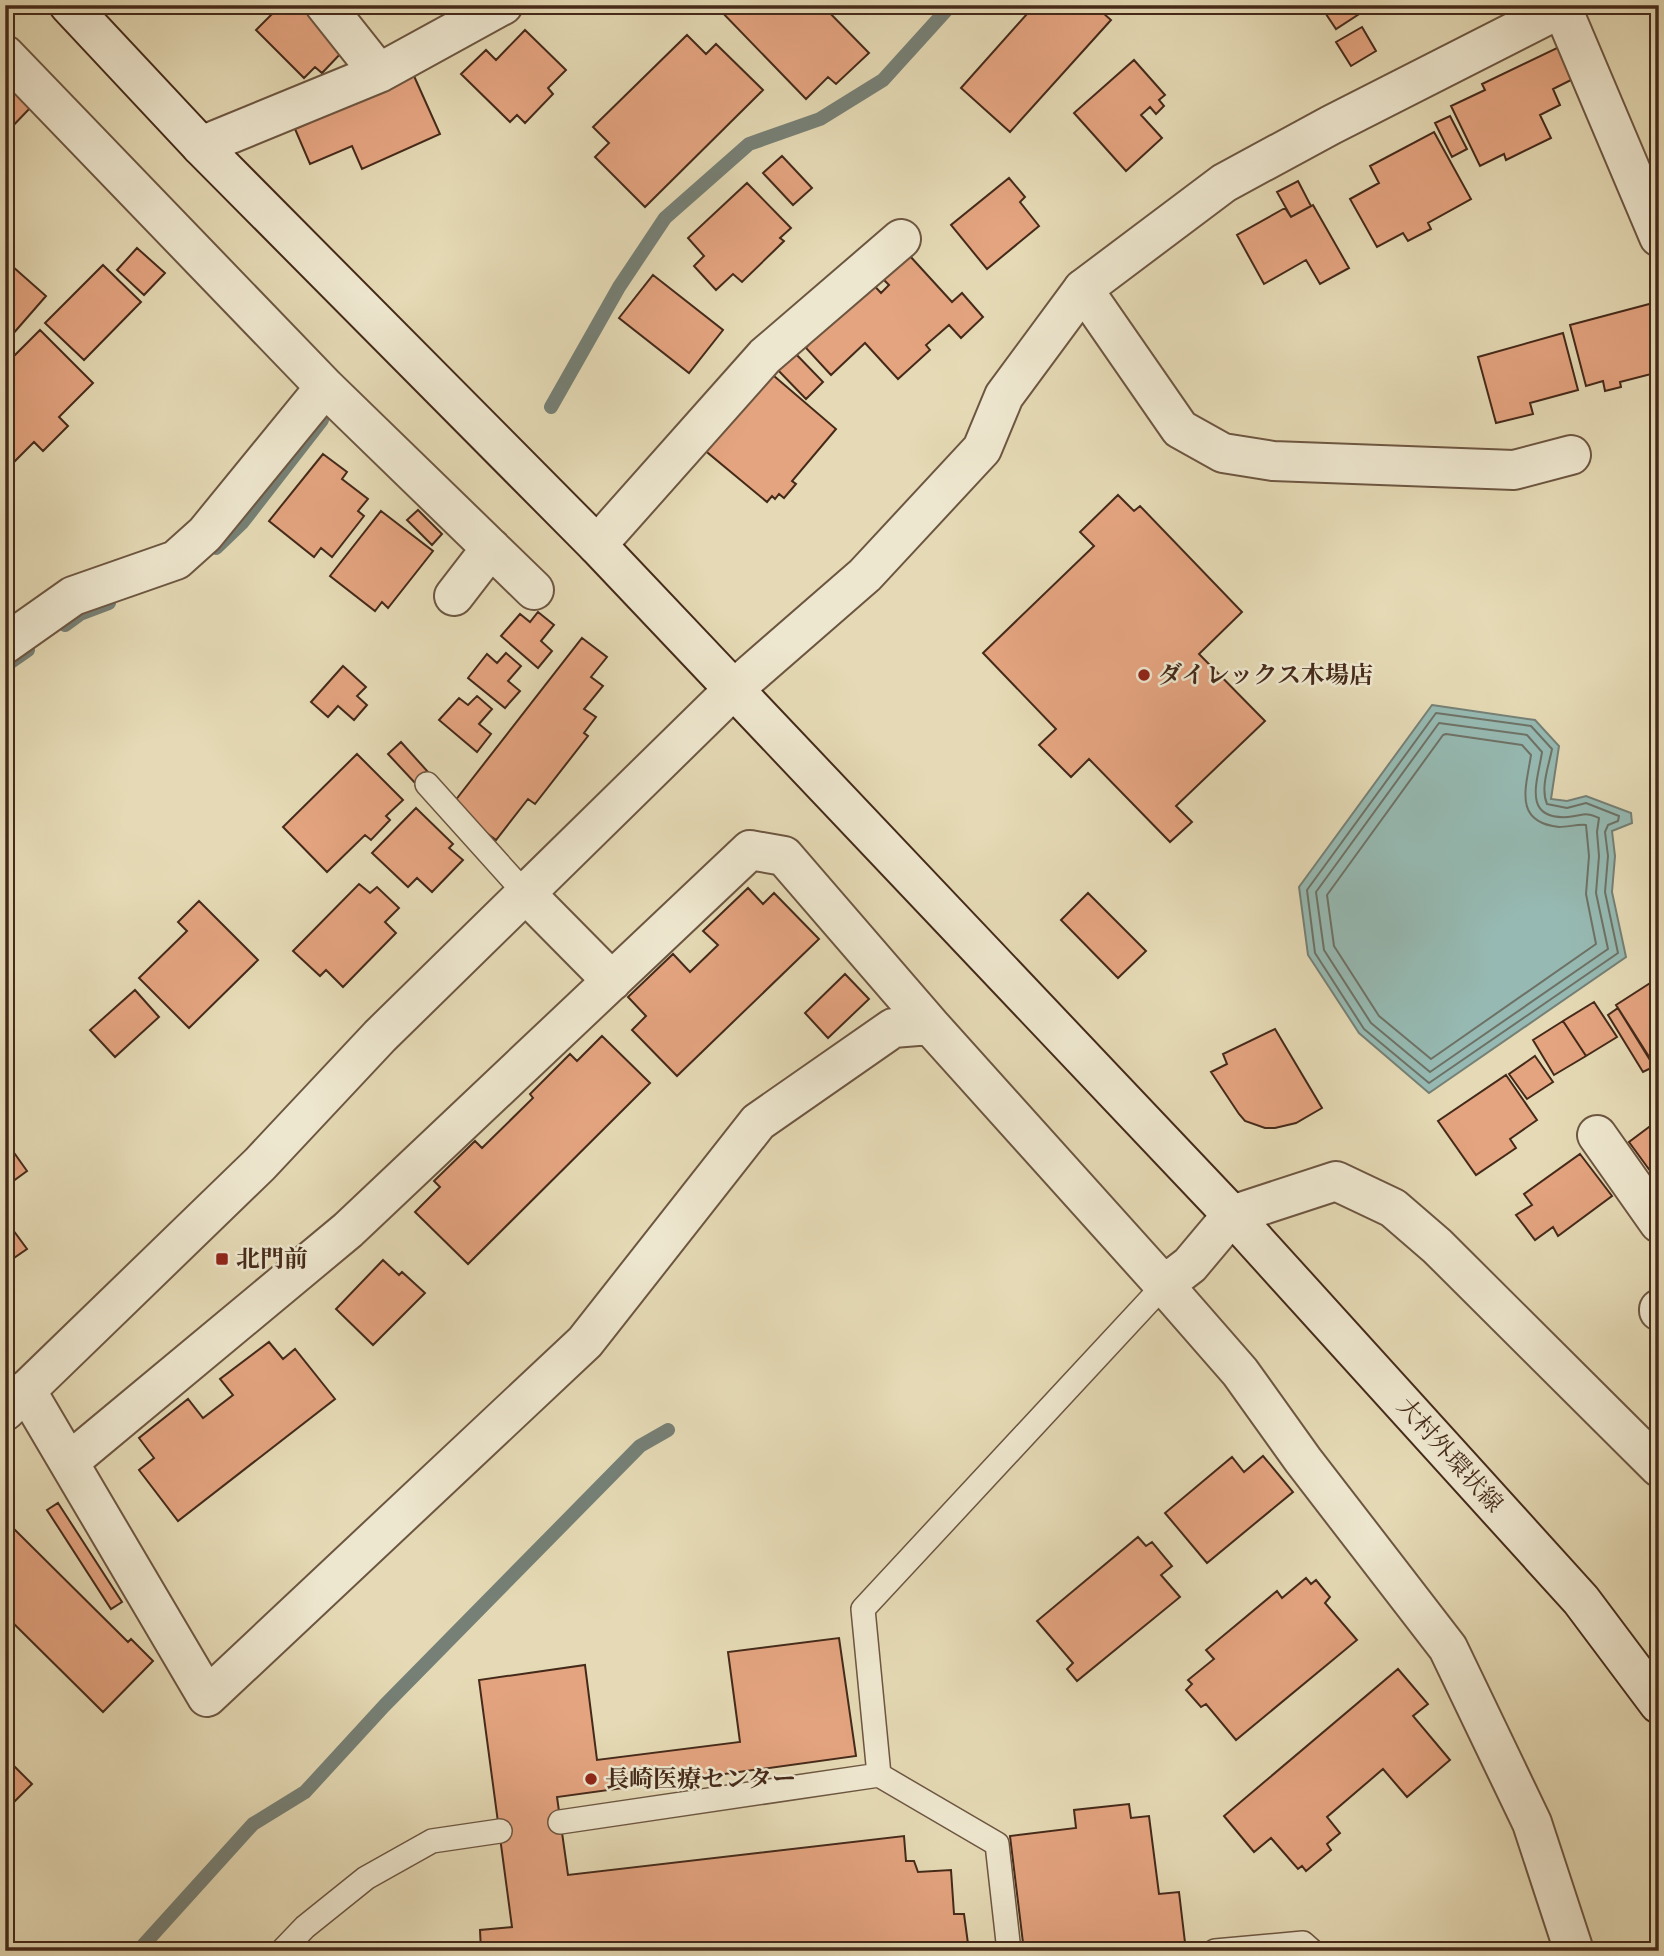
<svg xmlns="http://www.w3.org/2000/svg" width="1664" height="1956" font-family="Vollkorn,'Noto Serif JP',serif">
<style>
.water{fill:#96bab3;stroke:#768076;stroke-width:2}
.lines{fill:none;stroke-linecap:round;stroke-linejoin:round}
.shore{stroke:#6e7266;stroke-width:2}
.stream{stroke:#768076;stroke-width:14}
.building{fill:#e4a480;stroke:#452a1a;stroke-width:2}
.service-casing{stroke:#6d5641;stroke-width:26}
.minor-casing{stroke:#6d5641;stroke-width:42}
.tertiary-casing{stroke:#6d5641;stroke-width:42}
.secondary-casing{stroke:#452a1a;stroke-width:42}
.service{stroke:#eee7cf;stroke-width:23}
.minor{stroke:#eee7cf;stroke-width:38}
.tertiary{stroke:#eee7cf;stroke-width:38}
.secondary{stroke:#eee7cf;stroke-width:38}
.poi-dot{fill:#8f2418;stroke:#eee7cf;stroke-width:2.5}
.labels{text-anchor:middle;stroke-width:5;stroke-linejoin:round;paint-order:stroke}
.poi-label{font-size:24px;font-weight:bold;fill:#452a1a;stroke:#eee7cf;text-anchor:start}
.street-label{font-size:24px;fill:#452a1a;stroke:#eee7cf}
</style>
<rect width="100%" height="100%" fill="#e5dab5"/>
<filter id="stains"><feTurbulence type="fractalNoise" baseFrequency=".00286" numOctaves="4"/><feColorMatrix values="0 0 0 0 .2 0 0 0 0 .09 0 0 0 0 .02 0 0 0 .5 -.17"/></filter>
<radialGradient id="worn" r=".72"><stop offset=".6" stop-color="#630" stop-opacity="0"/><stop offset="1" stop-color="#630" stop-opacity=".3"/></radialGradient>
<path class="water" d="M 1432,705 L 1535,720 L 1559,746 L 1551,799 L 1567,801 L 1586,796 L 1631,813 L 1632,823 L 1612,831 L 1615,856 L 1612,892 L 1626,957 L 1429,1093 L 1359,1033 L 1308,955 L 1299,887 Z"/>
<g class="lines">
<path class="shore" d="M 1436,713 L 1531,726 L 1552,749 C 1549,765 1540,788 1547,804 L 1567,808 L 1586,803 L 1619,816 L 1618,821 L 1608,825 L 1605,832 L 1608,856 L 1605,892 L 1618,953 L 1429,1083 L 1364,1029 L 1315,953 L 1307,890 Z
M 1439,723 L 1527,735 L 1542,752 C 1538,780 1521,820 1568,817 C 1583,816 1584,811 1599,818 L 1597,832 L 1599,856 L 1596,893 L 1608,949 L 1430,1072 L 1371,1023 L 1324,950 L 1316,892 Z
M 1446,734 L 1522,745 L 1531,755 C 1526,788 1513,822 1559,827 C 1568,827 1578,824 1586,825 L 1589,856 L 1586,894 L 1596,944 L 1431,1059 L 1379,1016 L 1334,946 L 1327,895 L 1443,735 Z"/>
<path class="stream" d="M 551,407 L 619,287 L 665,218 L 749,144 L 820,119 L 883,80 L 951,5
M 216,548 L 242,523 L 322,420
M 65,625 L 80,614 L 109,603
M 5,666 L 28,650
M 138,1951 L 253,1824 L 305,1792 L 384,1706 L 640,1446 L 668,1430"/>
</g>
<path class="building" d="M 281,5 L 298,5 L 344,50 L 322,73 L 315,67 L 304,78 L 256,30 Z
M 715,5 L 822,5 L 869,53 L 836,84 L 828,77 L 806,99 Z
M 1035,5 L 1094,5 L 1111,20 L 1010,132 L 961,88 Z
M 1164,5 L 1183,5 L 1167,13 Z
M 1320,5 L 1373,5 L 1336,29 Z
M 1362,27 L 1376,51 L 1351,66 L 1336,42 Z
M 525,30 L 566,70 L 548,88 L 553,94 L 525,123 L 517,115 L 510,122 L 461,74 L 486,50 L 496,60 Z
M 687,35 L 706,54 L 716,44 L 763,90 L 645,207 L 595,157 L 609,143 L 593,127 Z
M 1559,47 L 1575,78 L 1553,89 L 1560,105 L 1540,115 L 1551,138 L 1506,160 L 1504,154 L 1480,166 L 1451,106 L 1485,90 L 1482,84 Z
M 1134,60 L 1165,95 L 1159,100 L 1164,106 L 1156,114 L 1150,107 L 1141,115 L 1162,138 L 1126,171 L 1074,113 Z
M 414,76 L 440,134 L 362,169 L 352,146 L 310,164 L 295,129 Z
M 5,84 L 31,107 L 7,132 L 5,131 Z
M 1450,116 L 1467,149 L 1452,157 L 1435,123 Z
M 1434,132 L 1471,199 L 1428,223 L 1431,229 L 1408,241 L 1403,233 L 1377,247 L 1350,199 L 1379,183 L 1370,166 Z
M 782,156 L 812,188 L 793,205 L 763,173 Z
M 1009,178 L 1025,197 L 1020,202 L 1039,226 L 987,269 L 951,225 Z
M 1298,181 L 1311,206 L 1291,217 L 1277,192 Z
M 747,183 L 791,228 L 780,238 L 784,241 L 742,282 L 733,274 L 716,290 L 694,266 L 704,256 L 688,238 Z
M 1313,205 L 1349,268 L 1320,284 L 1306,260 L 1264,284 L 1237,235 L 1285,208 L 1291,217 Z
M 137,248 L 165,273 L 144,295 L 117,270 Z
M 909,255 L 952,302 L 962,293 L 983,317 L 961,338 L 949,325 L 926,345 L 930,350 L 898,379 L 865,343 L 831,375 L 806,348 L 809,344 L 806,341 L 870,281 L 881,293 L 889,285 L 883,279 Z
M 103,265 L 141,302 L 84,360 L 45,323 Z
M 12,266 L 46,296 L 5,343 L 5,274 Z
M 653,275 L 723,330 L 689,373 L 619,318 Z
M 1653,303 L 1659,324 L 1659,372 L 1620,382 L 1621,387 L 1605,391 L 1603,381 L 1586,386 L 1570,325 Z
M 40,330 L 93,383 L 59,417 L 68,426 L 43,451 L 34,442 L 5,471 L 5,365 Z
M 1563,333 L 1578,390 L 1530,403 L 1533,414 L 1496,423 L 1478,357 Z
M 791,349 L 823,382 L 806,399 L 774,366 Z
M 767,370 L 836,429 L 792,481 L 796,484 L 784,498 L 779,494 L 775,499 L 772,496 L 767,502 L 702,448 Z
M 323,454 L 347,472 L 342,479 L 368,499 L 358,511 L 364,516 L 332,557 L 321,548 L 314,557 L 269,521 Z
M 1118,495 L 1134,511 L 1140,506 L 1242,612 L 1199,654 L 1265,721 L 1176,806 L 1192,822 L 1170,842 L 1089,759 L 1071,777 L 1039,745 L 1056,729 L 983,653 L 1094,546 L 1080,532 Z
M 418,510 L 442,534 L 432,545 L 407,520 Z
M 381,511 L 433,551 L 388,608 L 382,602 L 375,611 L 330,576 Z
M 538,612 L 554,625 L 541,641 L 552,651 L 538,668 L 501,636 L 520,614 L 530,622 Z
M 582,638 L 607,657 L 591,677 L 603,686 L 584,709 L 596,717 L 584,733 L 588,736 L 535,804 L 528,799 L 496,840 L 451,806 Z
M 506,653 L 521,666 L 508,681 L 520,691 L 505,708 L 468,678 L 487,654 L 497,663 Z
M 343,666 L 366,687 L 357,696 L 367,705 L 354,720 L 338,706 L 328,717 L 311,702 Z
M 477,696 L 492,709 L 479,724 L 491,734 L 477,752 L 439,720 L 459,698 L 468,705 Z
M 401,742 L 428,772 L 416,784 L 388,754 Z
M 357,754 L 403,800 L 386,816 L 390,820 L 371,840 L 365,835 L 327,872 L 283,827 Z
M 416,808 L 453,844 L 449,848 L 463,860 L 432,892 L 417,878 L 408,887 L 372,853 Z
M 359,884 L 370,893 L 377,887 L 399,908 L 385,922 L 396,933 L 343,987 L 326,970 L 320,976 L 293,951 Z
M 748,888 L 763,904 L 774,893 L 819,939 L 677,1076 L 632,1030 L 646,1016 L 628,997 L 673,954 L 690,972 L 718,945 L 703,931 Z
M 1088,893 L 1146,951 L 1118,978 L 1061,920 Z
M 199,901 L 258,960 L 189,1028 L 139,978 L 187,931 L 178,922 Z
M 845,974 L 869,999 L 828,1038 L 805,1013 Z
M 1658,978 L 1659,979 L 1658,1073 L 1616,1005 Z
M 135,990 L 159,1017 L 115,1057 L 90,1030 Z
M 1594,1002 L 1617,1037 L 1586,1056 L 1563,1021 Z
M 1618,1008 L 1655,1066 L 1643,1072 L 1608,1015 Z
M 1563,1021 L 1586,1056 L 1554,1075 L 1533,1040 Z
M 1275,1029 L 1322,1108 L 1296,1123 L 1275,1128 L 1265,1128 L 1245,1121 L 1239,1114 L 1211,1072 L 1227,1064 L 1223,1054 Z
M 602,1036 L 650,1083 L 468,1264 L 415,1212 L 440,1187 L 434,1181 L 475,1141 L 482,1148 L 533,1098 L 530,1094 L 570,1054 L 577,1061 Z
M 1535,1056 L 1553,1082 L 1527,1099 L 1509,1074 Z
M 1506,1075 L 1537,1120 L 1510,1139 L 1516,1148 L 1476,1175 L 1438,1121 Z
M 1657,1121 L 1659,1123 L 1659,1183 L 1629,1142 Z
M 5,1140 L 27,1171 L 5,1187 Z
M 1580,1154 L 1612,1196 L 1558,1236 L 1553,1227 L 1535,1240 L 1516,1215 L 1532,1205 L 1524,1194 Z
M 5,1219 L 27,1249 L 5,1264 Z
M 383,1260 L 399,1275 L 402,1272 L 425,1293 L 373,1345 L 336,1309 Z
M 269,1342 L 283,1359 L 295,1349 L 335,1399 L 178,1521 L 139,1470 L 154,1458 L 139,1438 L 188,1399 L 203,1418 L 233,1395 L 220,1379 Z
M 1263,1456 L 1293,1492 L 1207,1563 L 1165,1513 L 1232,1457 L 1244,1472 Z
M 58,1503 L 122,1602 L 111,1609 L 47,1510 Z
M 7,1522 L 128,1642 L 131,1639 L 153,1661 L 103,1712 L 5,1615 Z
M 1138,1537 L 1146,1546 L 1152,1542 L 1172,1566 L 1161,1575 L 1180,1597 L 1077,1681 L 1067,1669 L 1073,1663 L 1037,1621 Z
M 1306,1578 L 1311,1584 L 1316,1580 L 1330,1597 L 1325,1603 L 1357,1640 L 1236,1740 L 1206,1704 L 1201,1707 L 1186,1690 L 1192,1684 L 1188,1680 L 1214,1659 L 1206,1650 L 1277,1591 L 1282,1598 Z
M 839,1638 L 856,1756 L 557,1797 L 568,1875 L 904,1836 L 906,1861 L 914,1861 L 918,1872 L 951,1870 L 954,1914 L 964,1914 L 969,1951 L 481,1951 L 480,1930 L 512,1927 L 479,1680 L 585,1665 L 597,1760 L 740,1742 L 728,1652 Z
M 1398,1669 L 1428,1704 L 1413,1716 L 1450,1760 L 1407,1797 L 1383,1769 L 1327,1817 L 1340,1833 L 1327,1844 L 1331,1850 L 1306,1871 L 1302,1866 L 1298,1869 L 1271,1838 L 1254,1852 L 1224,1816 Z
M 10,1762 L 32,1784 L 5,1811 L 5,1764 Z
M 1129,1804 L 1131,1818 L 1149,1816 L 1159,1894 L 1179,1892 L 1186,1951 L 1024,1951 L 1010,1836 L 1076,1828 L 1074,1810 Z"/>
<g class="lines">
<defs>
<path id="service" d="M 427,784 L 525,893
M 879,1775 L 997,1844 L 1009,1951
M 560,1822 L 879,1775 L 863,1609 L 1164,1285
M 282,1951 L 305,1927 L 366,1878 L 432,1841 L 500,1831
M 1215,1951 L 1303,1943 L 1312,1951"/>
<path id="minor" d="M 325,5 L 379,73
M 1562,8 L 1659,237
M 5,55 L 325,387 L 534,590
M 201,146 L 379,73 L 503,5
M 1083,289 L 1180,429 L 1223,453 L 1273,461 L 1514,470 L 1571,455
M 597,545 L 765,356 L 901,239
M 454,596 L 491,548
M 5,644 L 73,596 L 176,560 L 205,534 L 325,387
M 525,893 L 612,981
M 1597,1135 L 1659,1223
M 1659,1309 L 1659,1311
M 26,1390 L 207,1697 L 585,1342 L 758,1122 L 893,1028 L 930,1025 L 1164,1285
M 69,1462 L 348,1230 L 750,850 L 784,856 L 930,1025
M 1574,1951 L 1532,1823 L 1448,1648 L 1303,1460 L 1240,1372 L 1164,1285 L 1190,1265 L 1232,1215 L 1336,1181 L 1393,1208 L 1437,1246 L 1659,1467"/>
<path id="tertiary" d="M 5,1411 L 260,1164 L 380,1036 L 734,689 L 865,575 L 982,449 L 1004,396 L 1083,289 L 1224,183 L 1331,125 L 1567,5"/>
<path id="secondary" d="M 69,5 L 201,146 L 597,545 L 1232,1215 L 1581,1600 L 1659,1704"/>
</defs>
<use href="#service" class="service-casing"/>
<use href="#minor" class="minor-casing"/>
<use href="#tertiary" class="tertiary-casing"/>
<use href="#secondary" class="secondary-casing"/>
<use href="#service" class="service"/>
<use href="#minor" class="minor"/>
<use href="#tertiary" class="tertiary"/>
<use href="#secondary" class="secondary"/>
</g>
<g class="poi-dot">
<circle cx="1144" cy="675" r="7"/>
<rect x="215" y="1252" width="14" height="14" rx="3.5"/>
<circle cx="591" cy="1779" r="7"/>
</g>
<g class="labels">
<g class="poi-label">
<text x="1158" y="683">ダイレックス木場店</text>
<text x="236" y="1267">北門前</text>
<text x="605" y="1787">長崎医療センター</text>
</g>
<g class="street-label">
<text transform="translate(1450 1455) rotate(48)" y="8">大村外環状線</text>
</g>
</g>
<rect width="1664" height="1956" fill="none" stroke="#e5dab5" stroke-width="28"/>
<rect x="7" y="7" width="1650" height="1942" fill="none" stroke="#452a1a" stroke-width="3.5"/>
<rect x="14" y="14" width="1636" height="1928" fill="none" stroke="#452a1a" stroke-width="2"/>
<rect width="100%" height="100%" filter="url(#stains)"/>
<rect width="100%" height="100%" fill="url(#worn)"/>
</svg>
